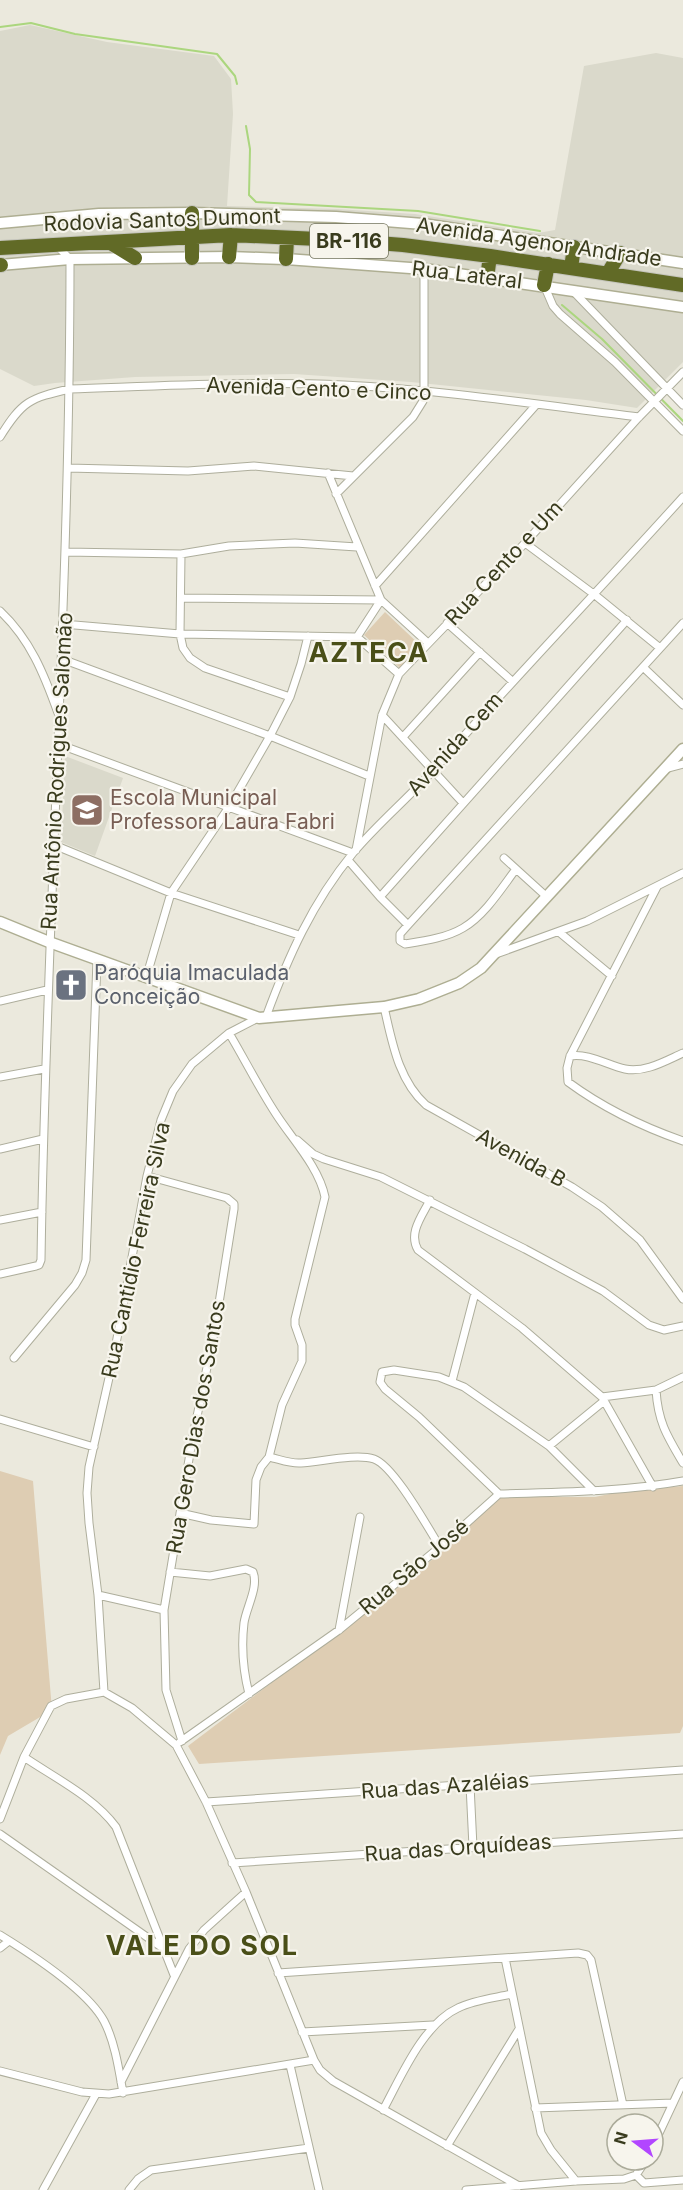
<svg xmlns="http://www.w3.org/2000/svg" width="683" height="2190" font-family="Inter,sans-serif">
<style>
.built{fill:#dad9cb}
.green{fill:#decdb3}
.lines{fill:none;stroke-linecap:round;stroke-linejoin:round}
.stream{stroke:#abd67e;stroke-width:2}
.street-casing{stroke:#aeae9c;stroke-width:9}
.secondary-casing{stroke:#aeae92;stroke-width:13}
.highway-casing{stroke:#c4c4bb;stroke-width:16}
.street{stroke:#fff;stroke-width:7}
.secondary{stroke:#fff;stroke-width:10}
.highway{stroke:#616a26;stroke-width:14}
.labels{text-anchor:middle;stroke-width:4.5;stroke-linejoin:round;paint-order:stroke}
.shield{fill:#f7f5ed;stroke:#72735b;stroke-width:1.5}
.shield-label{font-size:20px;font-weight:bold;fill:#393b1d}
.street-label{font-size:21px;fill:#393b1d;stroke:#f7f5ed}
.education-label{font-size:21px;fill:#785e54;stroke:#f7f5ed;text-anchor:start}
.worship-label{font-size:21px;fill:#5b616d;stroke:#f7f5ed;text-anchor:start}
.district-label{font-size:27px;font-weight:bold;letter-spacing:1.5px;fill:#4a4f18;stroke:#f7f5ed}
</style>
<rect width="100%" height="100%" fill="#ebe9dd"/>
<path class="built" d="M 30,25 L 107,42 L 214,56 L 231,79 L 233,114 L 227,206 L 337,209 L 415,214 L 538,233 L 555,230 L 584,66 L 656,53 L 683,58 L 683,362 L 637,408 L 586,400 L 411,382 L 294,374 L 135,377 L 55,383 L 34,386 L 0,369 L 0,31 Z
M 65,756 L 123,778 L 95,856 L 61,842 Z"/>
<path class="green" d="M 385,612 L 421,646 L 400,668 L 364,635 Z
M 0,1471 L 33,1481 L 52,1710 L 8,1736 L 0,1755 Z
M 683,1486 L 683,1726 L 680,1733 L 199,1764 L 188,1746 L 411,1577 L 444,1550 L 494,1497 L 595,1497 L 619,1492 Z"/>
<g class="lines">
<path class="stream" d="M 0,27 L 31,23 L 75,34 L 217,54 L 235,76 L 237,84
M 246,126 L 250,149 L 249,195 L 256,202 L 418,211 L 540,231
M 562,305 L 602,339 L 683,421"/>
<defs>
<path id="street" d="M 544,285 L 553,306 L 560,314 L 615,362 L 683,431
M 572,290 L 683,405
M 0,437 C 22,401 30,398 70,389 C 161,386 253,381 344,385 C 443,390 541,405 639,417
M 68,468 L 188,471 L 254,466 L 353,476
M 328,473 L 381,600 L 428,643
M 336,494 L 413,417 L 423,401 L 424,390 L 424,269
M 525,543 L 595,595 L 660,648
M 66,552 L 181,554 L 229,546 L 295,543 L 357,547
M 181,554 L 180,634 L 183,648 L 190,658 L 205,668 L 290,697
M 375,586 L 536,405
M 181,598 L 381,600
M 0,611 C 30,639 44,674 58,713
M 447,623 L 512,681
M 63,624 L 180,634 L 357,637 L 399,674
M 357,637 L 381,600
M 62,659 L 270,736 L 369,776
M 643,667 L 683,705
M 382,715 L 463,803
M 403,737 L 480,652
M 58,744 L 353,853
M 665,769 L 683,764
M 54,845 L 171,893 L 299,935
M 356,850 L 382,715 L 399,674 L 525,543 L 639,417 L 683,372
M 504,858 L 547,897
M 348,860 L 380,897 L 408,925
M 516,869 C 501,889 485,915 463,928 C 446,938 424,941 405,944 L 400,941 L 400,934 L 408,925 L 683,623
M 657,887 L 570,1056 L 567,1068 L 568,1082 C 602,1107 643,1127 683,1141
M 380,897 L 627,620
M 559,932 L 612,976
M 496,954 L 587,921 L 683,873
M 146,978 L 171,893 L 229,807 L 270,736 L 290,697 L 301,664 L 308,636
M 0,1001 L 47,990
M 384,1007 C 392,1041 398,1080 426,1105 L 572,1187 L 602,1207 L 640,1240 L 683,1299
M 266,1017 C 288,957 312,903 353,853 C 379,822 411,796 438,765 C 518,674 602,587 683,497
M 570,1056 C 589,1053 607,1065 625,1069 C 645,1073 665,1061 683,1053
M 0,1077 L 44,1069
M 297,1140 L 313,1154 L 324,1159 L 381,1177 L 525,1249 L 603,1291 L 649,1325 L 664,1330 L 683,1326
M 0,1149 L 43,1139
M 147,1176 L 227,1198 L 234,1204 L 234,1209 L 215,1328 L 192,1441 L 164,1610 L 166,1690 L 182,1741
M 430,1200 C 422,1216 408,1233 418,1250 L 522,1328 L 602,1397 L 656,1390 L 683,1377
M 0,1220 L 42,1212
M 0,1274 L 36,1266 L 39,1265 L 41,1260 C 46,926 70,593 70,259 L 57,246
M 14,1358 L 75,1285 L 82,1273 L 86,1260 L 97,960
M 452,1381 L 475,1293
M 656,1390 C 658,1422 667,1436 683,1463
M 602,1397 L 653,1487
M 0,1419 L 94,1447
M 549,1446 L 604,1401
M 269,1457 C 279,1459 290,1464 301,1463 C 320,1462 356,1453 374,1459 C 394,1466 428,1528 440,1547
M 499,1494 L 419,1417 L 385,1389 L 380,1382 L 382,1372 L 394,1370 L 439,1377 L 464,1387 L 549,1446 L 594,1491
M 180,1513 L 211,1520 L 254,1524 L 256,1480 L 261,1467 L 269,1457 L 282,1405 L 302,1361 L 302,1345 L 295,1325 L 295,1319 L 325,1197 C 319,1167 292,1139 276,1114 C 259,1088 245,1060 229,1033
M 170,1572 L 210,1576 L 246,1569 L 253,1572 C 259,1587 246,1608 244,1623 C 241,1648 243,1670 249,1694
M 98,1595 L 164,1610
M 339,1630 L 360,1517
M 104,1692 L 98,1595 L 89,1523 L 87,1493 L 89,1467 L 113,1360 L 147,1176 L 161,1120 L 173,1091 L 192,1064 L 229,1033 L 258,1018
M 180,1742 L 339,1630 L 440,1547 L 499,1494 C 561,1492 622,1492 683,1481
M 24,1757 C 55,1778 94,1797 116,1827 L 174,1975
M 470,1785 L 473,1847
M 206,1802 L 683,1770
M 0,1819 L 24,1757 L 51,1706 L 66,1699 L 104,1692 L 132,1708 L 176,1745 L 206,1802 L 246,1892 L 314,2060 L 320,2070 L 333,2081 L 519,2186
M 0,1834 L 164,1949
M 232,1863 L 683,1834
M 0,1935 C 31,1954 87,1990 104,2021 C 115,2042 119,2070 123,2093
M 0,1948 L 9,1941
M 505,1958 L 541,2133 L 551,2150 L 576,2181
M 278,1973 L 578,1953 L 587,1955 L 591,1960 L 623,2105
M 302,2032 L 433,2025
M 290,2065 L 319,2190
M 0,2071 L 82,2092 L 109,2094 L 314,2060
M 121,2082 L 189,1949 L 204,1930 L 246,1892
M 535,2108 L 673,2103
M 383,2110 C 401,2077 423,2024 458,2008 C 474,2000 494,1998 512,1994
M 447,2146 L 519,2029
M 653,2146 L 683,2082
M 636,2175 L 644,2183 L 683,2180
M 43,2190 L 96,2094
M 129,2190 L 138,2179 L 151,2170 L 309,2148
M 466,2190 L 576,2181 L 624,2179 L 636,2175 L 646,2160"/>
<path id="secondary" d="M 0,223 L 99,214 L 192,213 L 336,217 L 423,224 L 683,263
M 0,265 L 70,259 L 229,257 L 286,259 L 424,269 L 683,307
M 0,922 L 49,942 L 259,1018 L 384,1007 L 419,999 L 459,983 L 481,968 L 683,749"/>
<path id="highway" d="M 192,213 L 192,258
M 109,242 L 135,258
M 0,248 L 231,235 L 340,240 L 403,245 L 490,256 L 683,285
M 229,257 L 231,235
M 286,259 L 287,238
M 0,265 L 1,265
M 571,268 L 574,247
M 608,273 L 620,253
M 487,278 L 490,256
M 544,285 L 548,264"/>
</defs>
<use href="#street" class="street-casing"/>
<use href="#secondary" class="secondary-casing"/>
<use href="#highway" class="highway-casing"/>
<use href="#street" class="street"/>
<use href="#secondary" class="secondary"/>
<use href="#highway" class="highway"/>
</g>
<defs>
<symbol id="school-square" viewBox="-11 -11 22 22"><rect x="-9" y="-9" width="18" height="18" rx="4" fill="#8d6e63" stroke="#f7f5ed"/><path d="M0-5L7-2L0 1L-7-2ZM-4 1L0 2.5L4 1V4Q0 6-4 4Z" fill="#fff"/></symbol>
<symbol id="church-square" viewBox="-11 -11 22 22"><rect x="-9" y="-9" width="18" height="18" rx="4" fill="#6b7280" stroke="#f7f5ed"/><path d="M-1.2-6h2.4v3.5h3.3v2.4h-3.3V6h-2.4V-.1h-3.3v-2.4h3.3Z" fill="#fff"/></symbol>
</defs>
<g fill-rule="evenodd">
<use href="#school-square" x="68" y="791" width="38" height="38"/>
<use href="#church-square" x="52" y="966" width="38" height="38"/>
</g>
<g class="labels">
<rect class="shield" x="310" y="224" width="78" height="34" rx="4.5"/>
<g class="shield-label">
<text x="349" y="248">BR-116</text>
</g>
<g class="street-label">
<text transform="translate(162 220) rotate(-2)" y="7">Rodovia Santos Dumont</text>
<text transform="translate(539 242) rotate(8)" y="7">Avenida Agenor Andrade</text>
<text transform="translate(467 275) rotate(7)" y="7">Rua Lateral</text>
<text transform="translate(319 389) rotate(2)" y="7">Avenida Cento e Cinco</text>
<text transform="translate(504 563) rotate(-47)" y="7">Rua Cento e Um</text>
<text transform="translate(455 744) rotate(-48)" y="7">Avenida Cem</text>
<text transform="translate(57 771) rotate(-87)" y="7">Rua Antônio Rodrigues Salomão</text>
<text transform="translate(521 1158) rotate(29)" y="7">Avenida B</text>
<text transform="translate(136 1250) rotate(-78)" y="7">Rua Cantidio Ferreira Silva</text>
<text transform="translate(196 1427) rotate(-80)" y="7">Rua Gero Dias dos Santos</text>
<text transform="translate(414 1567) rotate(-40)" y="7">Rua São José</text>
<text transform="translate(445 1786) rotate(-4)" y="7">Rua das Azaléias</text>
<text transform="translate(458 1848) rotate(-4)" y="7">Rua das Orquídeas</text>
</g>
<g class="education-label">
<text x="110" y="805">Escola Municipal<tspan x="110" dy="24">Professora Laura Fabri</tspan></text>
</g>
<g class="worship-label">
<text x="94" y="980">Paróquia Imaculada<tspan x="94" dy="24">Conceição</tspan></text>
</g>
<g class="district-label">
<text x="369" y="662">AZTECA</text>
<text x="202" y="1955">VALE DO SOL</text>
</g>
</g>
<g transform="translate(635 2142) rotate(286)"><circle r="28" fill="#f7f5ed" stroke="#abab9a" stroke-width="1.5"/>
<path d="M0-4.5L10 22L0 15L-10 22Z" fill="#b246ff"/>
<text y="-9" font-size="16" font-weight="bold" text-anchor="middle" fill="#393b1d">N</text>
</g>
</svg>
